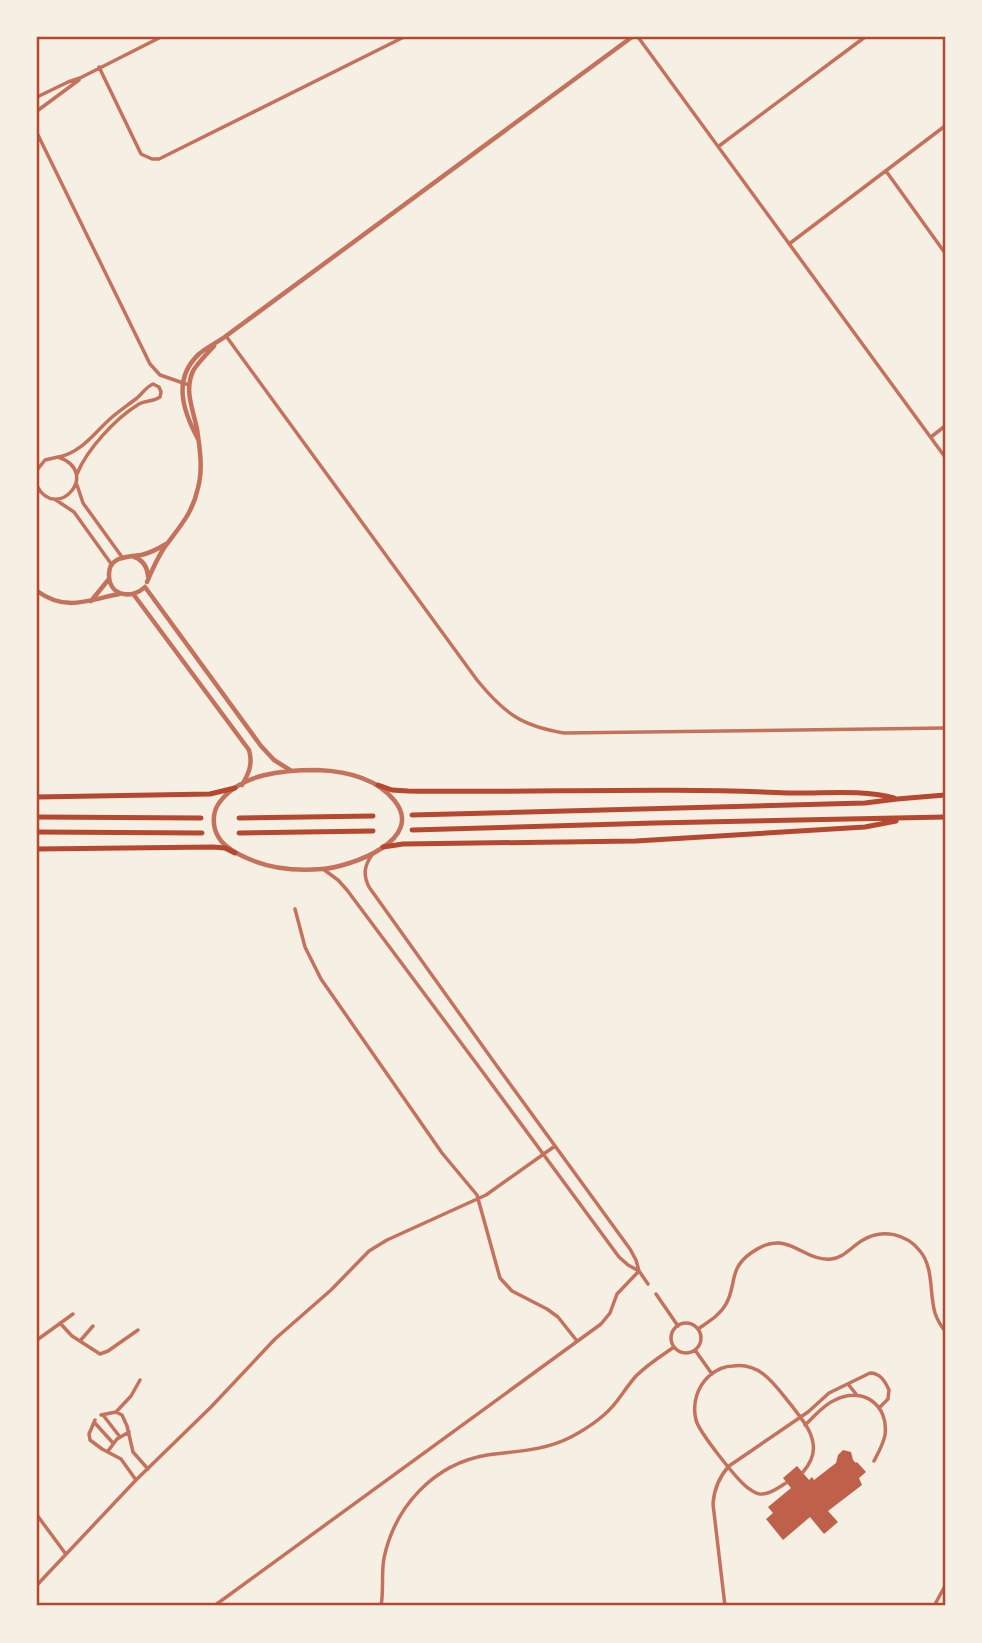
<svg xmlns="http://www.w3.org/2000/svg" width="982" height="1643" font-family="'Fira Sans Condensed',sans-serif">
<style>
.building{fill:#bf614a}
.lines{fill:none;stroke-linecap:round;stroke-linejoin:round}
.minor{stroke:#c5725c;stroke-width:3.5}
.tertiary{stroke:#c5725c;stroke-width:4.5}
.primary{stroke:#b5482f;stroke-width:5}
.neatline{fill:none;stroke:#b5482f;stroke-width:2.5}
</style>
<rect width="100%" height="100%" fill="#f6efe4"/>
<path class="building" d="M 843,1450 L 851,1452 L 853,1460 L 856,1463 L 857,1462 L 866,1472 L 859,1478 L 862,1485 L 828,1511 L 838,1522 L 824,1534 L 810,1517 L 783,1540 L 766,1519 L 773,1513 L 768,1507 L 791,1488 L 783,1478 L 797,1466 L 809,1480 L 812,1477 L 814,1480 L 836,1463 L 838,1455 Z"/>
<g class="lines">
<path class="minor" d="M 638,37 L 945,457
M 99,67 L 141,154 L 152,159 L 159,159 L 404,37
M 37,97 L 68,82 L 80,78 L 161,37
M 37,111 L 79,80
M 37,133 L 150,364 L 160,375 L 189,385
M 719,146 L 865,37
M 886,171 L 945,253
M 789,244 L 945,126
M 226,336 L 477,680 C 504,713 521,726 564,733 L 945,728
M 931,437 L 945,426
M 59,457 C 82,452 94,433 111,418 C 119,411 128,405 137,398 C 143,393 146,387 153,384 L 159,387 L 161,392 L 160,397 C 153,402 146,400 139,404 C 116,418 87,449 77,474
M 37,470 L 45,460 L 58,457 C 102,472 57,523 37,486
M 77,485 L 83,503 L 122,557
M 56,500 L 74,512 L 112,565
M 372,855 C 364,866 363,875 369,887 L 494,1062 L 630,1249 L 636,1260 L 639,1271
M 323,869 L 338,880 L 347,890 L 482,1071 L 619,1257 L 628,1265 L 639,1271 L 648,1284
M 295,909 L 305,947 L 321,979 L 442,1153 L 477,1195 L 500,1278 L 512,1291 L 547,1309 L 558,1317 L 577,1341
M 656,1294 L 678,1326
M 60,1323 L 72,1336 L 100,1354 L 108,1351 L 138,1330
M671 1338a15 15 0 1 1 30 0a15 15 0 1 1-30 0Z
M 698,1329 C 708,1322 720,1315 726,1304 C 737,1285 728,1269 751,1253 C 787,1226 802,1262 831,1259 C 844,1258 852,1246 863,1240 C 882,1228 907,1234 920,1251 C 934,1268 929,1292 935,1313 C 937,1319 941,1326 945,1331
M 37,1340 L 73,1314
M 80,1341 L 93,1326
M 695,1350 L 712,1374
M 848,1384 L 856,1394
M 116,1412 L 131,1396 L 140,1380
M 101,1415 L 116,1412 L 122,1415 L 127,1426 L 133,1452 L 148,1469
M 103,1415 L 120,1437
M 95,1420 L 89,1434 L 90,1440 L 102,1449 L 121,1459 L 136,1480
M 94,1422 L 113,1443
M 805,1425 C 815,1416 823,1405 835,1400 C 863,1386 889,1405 885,1435 C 883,1445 878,1453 874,1461
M 108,1451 L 117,1439 L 129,1432
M 786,1483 C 779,1487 771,1494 762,1494 C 757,1495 752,1491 748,1488 C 737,1480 699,1432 696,1420 C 692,1404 697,1387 709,1376 C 716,1370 724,1366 733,1366 C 762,1362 776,1387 792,1406 C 800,1417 811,1429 813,1443 C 815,1454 810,1464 803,1472
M 37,1515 L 65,1553
M 37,1585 L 136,1480 L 211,1407 L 275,1339 L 331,1290 L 369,1251 L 387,1240 L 486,1195 L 555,1146
M 214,1606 L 601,1324 L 610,1313 L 617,1294 L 639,1271
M 381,1606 C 384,1590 381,1574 384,1558 C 395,1506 434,1464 487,1455 C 516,1451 544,1451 571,1437 C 588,1428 605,1417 617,1401 C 623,1393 629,1384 636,1376 C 648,1364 661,1356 674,1347
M 725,1606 L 713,1504 C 714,1489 719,1477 729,1466 L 808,1412 L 829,1393 L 870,1373 C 880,1373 885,1381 889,1390 L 888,1399 L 879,1408
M 934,1606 L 945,1586"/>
<path class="tertiary" d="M 198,439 C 183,411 172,379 199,354 C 207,347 218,342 226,336 L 632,37
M 132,556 C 142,559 147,565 148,576
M 147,582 C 152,570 157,559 164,548 C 179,527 192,515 198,488 C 203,469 200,449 197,429 C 193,409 184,391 193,371 C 198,362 207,354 214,346
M 145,587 L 261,746 L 274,760 L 290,770
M 145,587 C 133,599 110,597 109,576 C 108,556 127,557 141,555 C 150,553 158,549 166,544
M 37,591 C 66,612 88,600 119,594
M 134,595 L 249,750 C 253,764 249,773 242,785
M 91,601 L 109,579
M 317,770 C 345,771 375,777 394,800 C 427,840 350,867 322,869 C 299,871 275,869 254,861 C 241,856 226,849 219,838 C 212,827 212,813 219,803 C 240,773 285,770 317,770 Z"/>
<path class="primary" d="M 378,785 L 392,790 L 408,791 C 535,793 661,787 788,793 C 823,794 860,789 894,798
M 37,797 L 210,794 L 235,788
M 412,815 L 865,803 L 897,799 L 945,795
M 37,817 L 201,818
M 239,818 L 373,816
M 412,830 L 655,823 L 945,817
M 37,832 L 202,833
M 239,833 L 373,831
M 383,847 L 403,844 L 636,841 L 865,827 L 896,821
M 37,849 L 213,847 L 225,848 L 235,853"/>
</g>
<rect width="982" height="1643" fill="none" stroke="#f6efe4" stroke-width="77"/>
<rect x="38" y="38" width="906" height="1566" class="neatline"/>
</svg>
